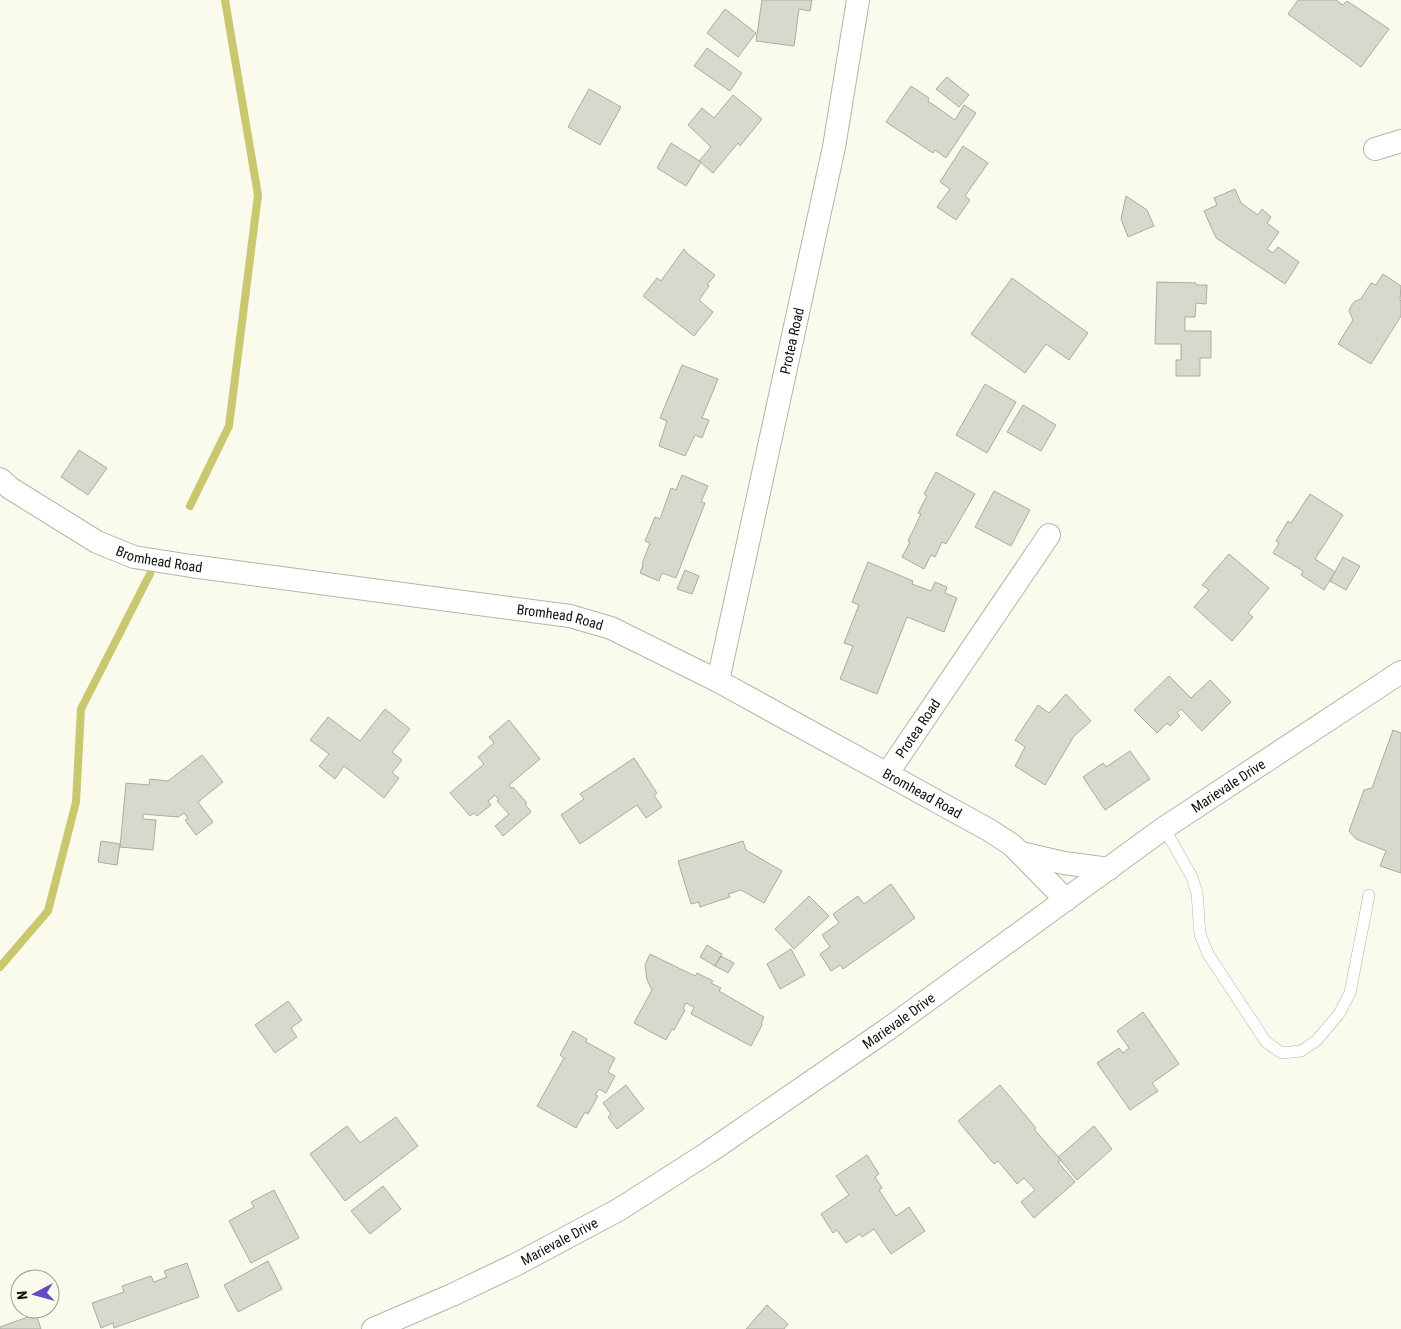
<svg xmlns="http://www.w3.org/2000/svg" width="1401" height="1329" font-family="'Roboto Condensed',sans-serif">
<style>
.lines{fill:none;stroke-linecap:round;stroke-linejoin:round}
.stream{stroke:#c9c86e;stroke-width:8}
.building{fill:#d8d8cc;stroke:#abaca0}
.lane-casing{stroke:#b4b4a8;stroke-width:12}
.street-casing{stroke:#b4b4a8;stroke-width:24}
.lane{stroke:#fff;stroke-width:11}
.street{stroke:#fff;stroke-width:22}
.labels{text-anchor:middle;stroke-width:5;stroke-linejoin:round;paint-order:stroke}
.street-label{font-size:14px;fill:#0f0f0b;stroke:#fafaed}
</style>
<rect width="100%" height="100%" fill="#fafaed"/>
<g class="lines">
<path class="stream" d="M 190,506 L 229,426 L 258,195 L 225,0
M 0,967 L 48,911 L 76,802 L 81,709 L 150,574"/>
</g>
<path class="building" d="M 762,0 L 812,0 L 810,11 L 799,9 L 794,46 L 756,41 Z
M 1298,0 L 1336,0 L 1343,5 L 1347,1 L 1389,29 L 1361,67 L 1288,14 Z
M 725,9 L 756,33 L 738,57 L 707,33 Z
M 707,48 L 742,73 L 730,91 L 694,66 Z
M 947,77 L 969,95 L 959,107 L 936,89 Z
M 911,86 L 929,98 L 928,101 L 955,120 L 964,105 L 976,113 L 946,158 L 935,150 L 933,153 L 886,122 Z
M 589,89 L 621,107 L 600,145 L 568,127 Z
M 733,95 L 762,119 L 740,146 L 738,143 L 713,173 L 699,161 L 711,147 L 688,125 L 702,108 L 714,118 Z
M 671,143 L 701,162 L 686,186 L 657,168 Z
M 963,146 L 988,163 L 965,196 L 970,200 L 956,220 L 937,207 L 950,189 L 940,182 Z
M 1235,189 L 1241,203 L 1258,215 L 1262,209 L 1271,217 L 1267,223 L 1279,232 L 1267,249 L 1273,253 L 1278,247 L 1299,262 L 1285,284 L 1216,238 L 1204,211 L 1217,205 L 1214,198 Z
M 1126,196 L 1147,210 L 1154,226 L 1128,237 L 1121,219 Z
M 684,249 L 688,254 L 715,275 L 707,285 L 709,286 L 699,300 L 713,312 L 694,336 L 643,296 L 657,278 L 661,281 Z
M 1383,274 L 1401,286 L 1400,300 L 1401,301 L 1401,316 L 1371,364 L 1338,344 L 1353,320 L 1349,311 L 1351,306 L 1355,301 L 1361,299 L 1371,283 L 1376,285 Z
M 1012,278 L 1088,333 L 1069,360 L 1046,344 L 1025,373 L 971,334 Z
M 1157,282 L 1196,283 L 1196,285 L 1207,285 L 1206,304 L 1196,303 L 1195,317 L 1185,317 L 1185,331 L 1211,331 L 1211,358 L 1200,358 L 1200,376 L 1176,376 L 1176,360 L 1181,360 L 1181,344 L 1155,344 Z
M 682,365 L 718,379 L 702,418 L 709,420 L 702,438 L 695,435 L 685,456 L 659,446 L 667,421 L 660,418 Z
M 985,384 L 1016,402 L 987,453 L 956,435 Z
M 1023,405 L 1056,425 L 1041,451 L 1007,432 Z
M 79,450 L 107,468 L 88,495 L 61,477 Z
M 936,472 L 975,494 L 946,544 L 942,542 L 935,557 L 931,555 L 924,569 L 902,557 L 910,542 L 908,541 L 921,514 L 918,513 L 927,496 L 924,494 Z
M 682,475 L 708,486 L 701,502 L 705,503 L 676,578 L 662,573 L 659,581 L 640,573 L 643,565 L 642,564 L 650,543 L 645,541 L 655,517 L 660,519 L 671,488 L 676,490 Z
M 994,491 L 1030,510 L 1011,546 L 975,527 Z
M 1310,494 L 1343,515 L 1315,559 L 1335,572 L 1324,590 L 1301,575 L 1303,571 L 1273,553 L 1279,543 L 1276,541 L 1288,521 L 1291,523 Z
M 1229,554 L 1269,588 L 1248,613 L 1253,617 L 1232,641 L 1194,607 L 1209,590 L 1202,585 Z
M 1343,557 L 1360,566 L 1346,590 L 1330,581 Z
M 868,562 L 913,581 L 912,584 L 931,591 L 935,582 L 947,587 L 945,593 L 957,598 L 944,632 L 907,617 L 877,694 L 840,679 L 853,646 L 844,643 L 859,605 L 852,602 Z
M 685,570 L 699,576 L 692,594 L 677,589 Z
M 1169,676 L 1191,698 L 1210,680 L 1231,702 L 1202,731 L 1181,709 L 1177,713 L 1180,716 L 1170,726 L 1167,723 L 1157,733 L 1134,710 Z
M 1066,694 L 1091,721 L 1074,736 L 1045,785 L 1015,766 L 1025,747 L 1015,740 L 1038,705 L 1049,713 Z
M 385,709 L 410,729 L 392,752 L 402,760 L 392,773 L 399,778 L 384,798 L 344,766 L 335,779 L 319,766 L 329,754 L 310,740 L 328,717 L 360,741 Z
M 509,720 L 540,759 L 509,785 L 511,788 L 513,787 L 527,803 L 525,804 L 531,812 L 503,836 L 495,826 L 509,814 L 497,801 L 499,800 L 495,795 L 488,801 L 491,805 L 477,816 L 474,813 L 470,816 L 450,793 L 484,764 L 478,757 L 494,743 L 489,737 Z
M 1393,730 L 1401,733 L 1401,873 L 1380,866 L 1386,851 L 1356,839 L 1349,831 L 1364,790 L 1372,788 Z
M 1130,751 L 1150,779 L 1105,810 L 1083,777 L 1103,763 L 1106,767 Z
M 202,755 L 223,782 L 198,802 L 213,822 L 196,835 L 185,820 L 188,818 L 184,813 L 178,817 L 143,814 L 143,819 L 156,820 L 153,850 L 120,847 L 126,783 L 149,785 L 150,779 L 168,781 Z
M 634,758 L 657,793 L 654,795 L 662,807 L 646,818 L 637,805 L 580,844 L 561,815 L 584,799 L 580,794 Z
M 101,841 L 120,844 L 117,865 L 98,862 Z
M 743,841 L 746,850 L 782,871 L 764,903 L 741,890 L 728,894 L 730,897 L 700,907 L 699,902 L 691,904 L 678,861 Z
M 891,884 L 915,918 L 843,969 L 840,965 L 831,971 L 820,954 L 830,947 L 822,935 L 839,923 L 833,914 L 858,896 L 864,904 Z
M 809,896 L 829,916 L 794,949 L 775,929 Z
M 707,945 L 722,954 L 715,966 L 700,957 Z
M 791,949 L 805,975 L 780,989 L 767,964 Z
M 650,954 L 695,976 L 697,973 L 713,981 L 711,983 L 721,988 L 719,991 L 764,1017 L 761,1024 L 762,1025 L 751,1046 L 691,1014 L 694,1007 L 686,1003 L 683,1009 L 685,1010 L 674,1030 L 672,1029 L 666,1040 L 634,1023 L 652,990 L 647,980 L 645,965 Z
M 721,956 L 734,963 L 728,973 L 715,966 Z
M 288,1001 L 302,1020 L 291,1028 L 297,1037 L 275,1053 L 255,1025 Z
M 1143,1012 L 1179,1064 L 1152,1083 L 1158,1091 L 1130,1110 L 1097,1063 L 1119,1048 L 1123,1053 L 1129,1048 L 1117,1031 Z
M 573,1031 L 587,1039 L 586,1042 L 615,1058 L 608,1072 L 615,1076 L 606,1093 L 599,1089 L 595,1095 L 598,1096 L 588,1114 L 585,1112 L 576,1128 L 537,1106 L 564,1058 L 560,1055 Z
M 626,1085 L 644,1109 L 617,1129 L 608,1117 L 611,1114 L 603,1103 Z
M 1000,1085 L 1036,1128 L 1034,1129 L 1061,1160 L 1058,1162 L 1075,1182 L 1034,1218 L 1021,1202 L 1035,1190 L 1024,1178 L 1017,1184 L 998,1161 L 994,1164 L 958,1121 Z
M 396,1117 L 418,1146 L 345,1201 L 310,1154 L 347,1126 L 360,1143 Z
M 1094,1126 L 1112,1149 L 1077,1180 L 1058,1157 Z
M 867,1155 L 879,1174 L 875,1177 L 882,1188 L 879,1190 L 896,1216 L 909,1207 L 925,1231 L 891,1254 L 874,1229 L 862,1237 L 860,1234 L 846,1243 L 837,1230 L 833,1233 L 821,1214 L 849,1195 L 836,1176 Z
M 383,1186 L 401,1209 L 370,1234 L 351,1211 Z
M 274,1190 L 299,1238 L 251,1263 L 229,1221 L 254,1207 L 251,1202 Z
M 268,1261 L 282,1289 L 238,1312 L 224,1285 Z
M 187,1263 L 199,1297 L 114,1328 L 113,1323 L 101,1328 L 92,1303 L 124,1292 L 122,1286 L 151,1276 L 154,1282 L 167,1277 L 164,1271 Z
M 767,1305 L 788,1324 L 784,1329 L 746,1329 Z
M 36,1314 L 41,1329 L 0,1329 L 0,1327 Z"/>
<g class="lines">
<defs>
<path id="lane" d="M 1164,828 L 1192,877 L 1197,893 L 1200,934 L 1208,954 L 1266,1042 L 1282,1053 L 1301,1051 L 1316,1041 L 1339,1014 L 1350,993 L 1369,895"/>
<g id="street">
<path d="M 1375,149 L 1401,141"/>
<path id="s1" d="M 0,479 L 10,488 L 97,542 L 134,557 L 191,566 L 570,616 L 611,628 L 718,681 L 989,830 L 1012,845 L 1066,900"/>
<path id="s2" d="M 718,681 L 834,147 L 858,0"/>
<path id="s3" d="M 887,774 L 1049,535"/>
<path d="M 1021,853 L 1064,863 L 1109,869"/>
<path id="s4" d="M 373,1329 L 452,1295 L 517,1264 L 620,1209 L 709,1152 L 888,1029 L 1164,828 L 1401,672"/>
</g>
</defs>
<use href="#lane" class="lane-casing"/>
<use href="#street" class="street-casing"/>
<use href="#lane" class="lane"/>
<use href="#street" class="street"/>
</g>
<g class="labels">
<g class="street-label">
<text dy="5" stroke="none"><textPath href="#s2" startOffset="348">Protea Road</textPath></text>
<text dy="5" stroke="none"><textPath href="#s1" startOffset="181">Bromhead Road</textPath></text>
<text dy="5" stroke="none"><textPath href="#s1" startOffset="586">Bromhead Road</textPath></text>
<text dy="5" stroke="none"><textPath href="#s3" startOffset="55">Protea Road</textPath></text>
<text dy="5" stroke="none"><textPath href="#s4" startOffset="1016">Marievale Drive</textPath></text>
<text dy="5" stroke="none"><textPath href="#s1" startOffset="991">Bromhead Road</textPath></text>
<text dy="5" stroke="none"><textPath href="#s4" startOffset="611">Marievale Drive</textPath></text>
<text dy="5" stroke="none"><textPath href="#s4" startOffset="206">Marievale Drive</textPath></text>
</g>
</g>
<g transform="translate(35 1294) rotate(264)"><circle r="24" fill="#fafaed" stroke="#9c9c93"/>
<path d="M0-4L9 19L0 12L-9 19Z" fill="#644ac2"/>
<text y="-8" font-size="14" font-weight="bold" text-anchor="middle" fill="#0f0f0b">N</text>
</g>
</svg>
